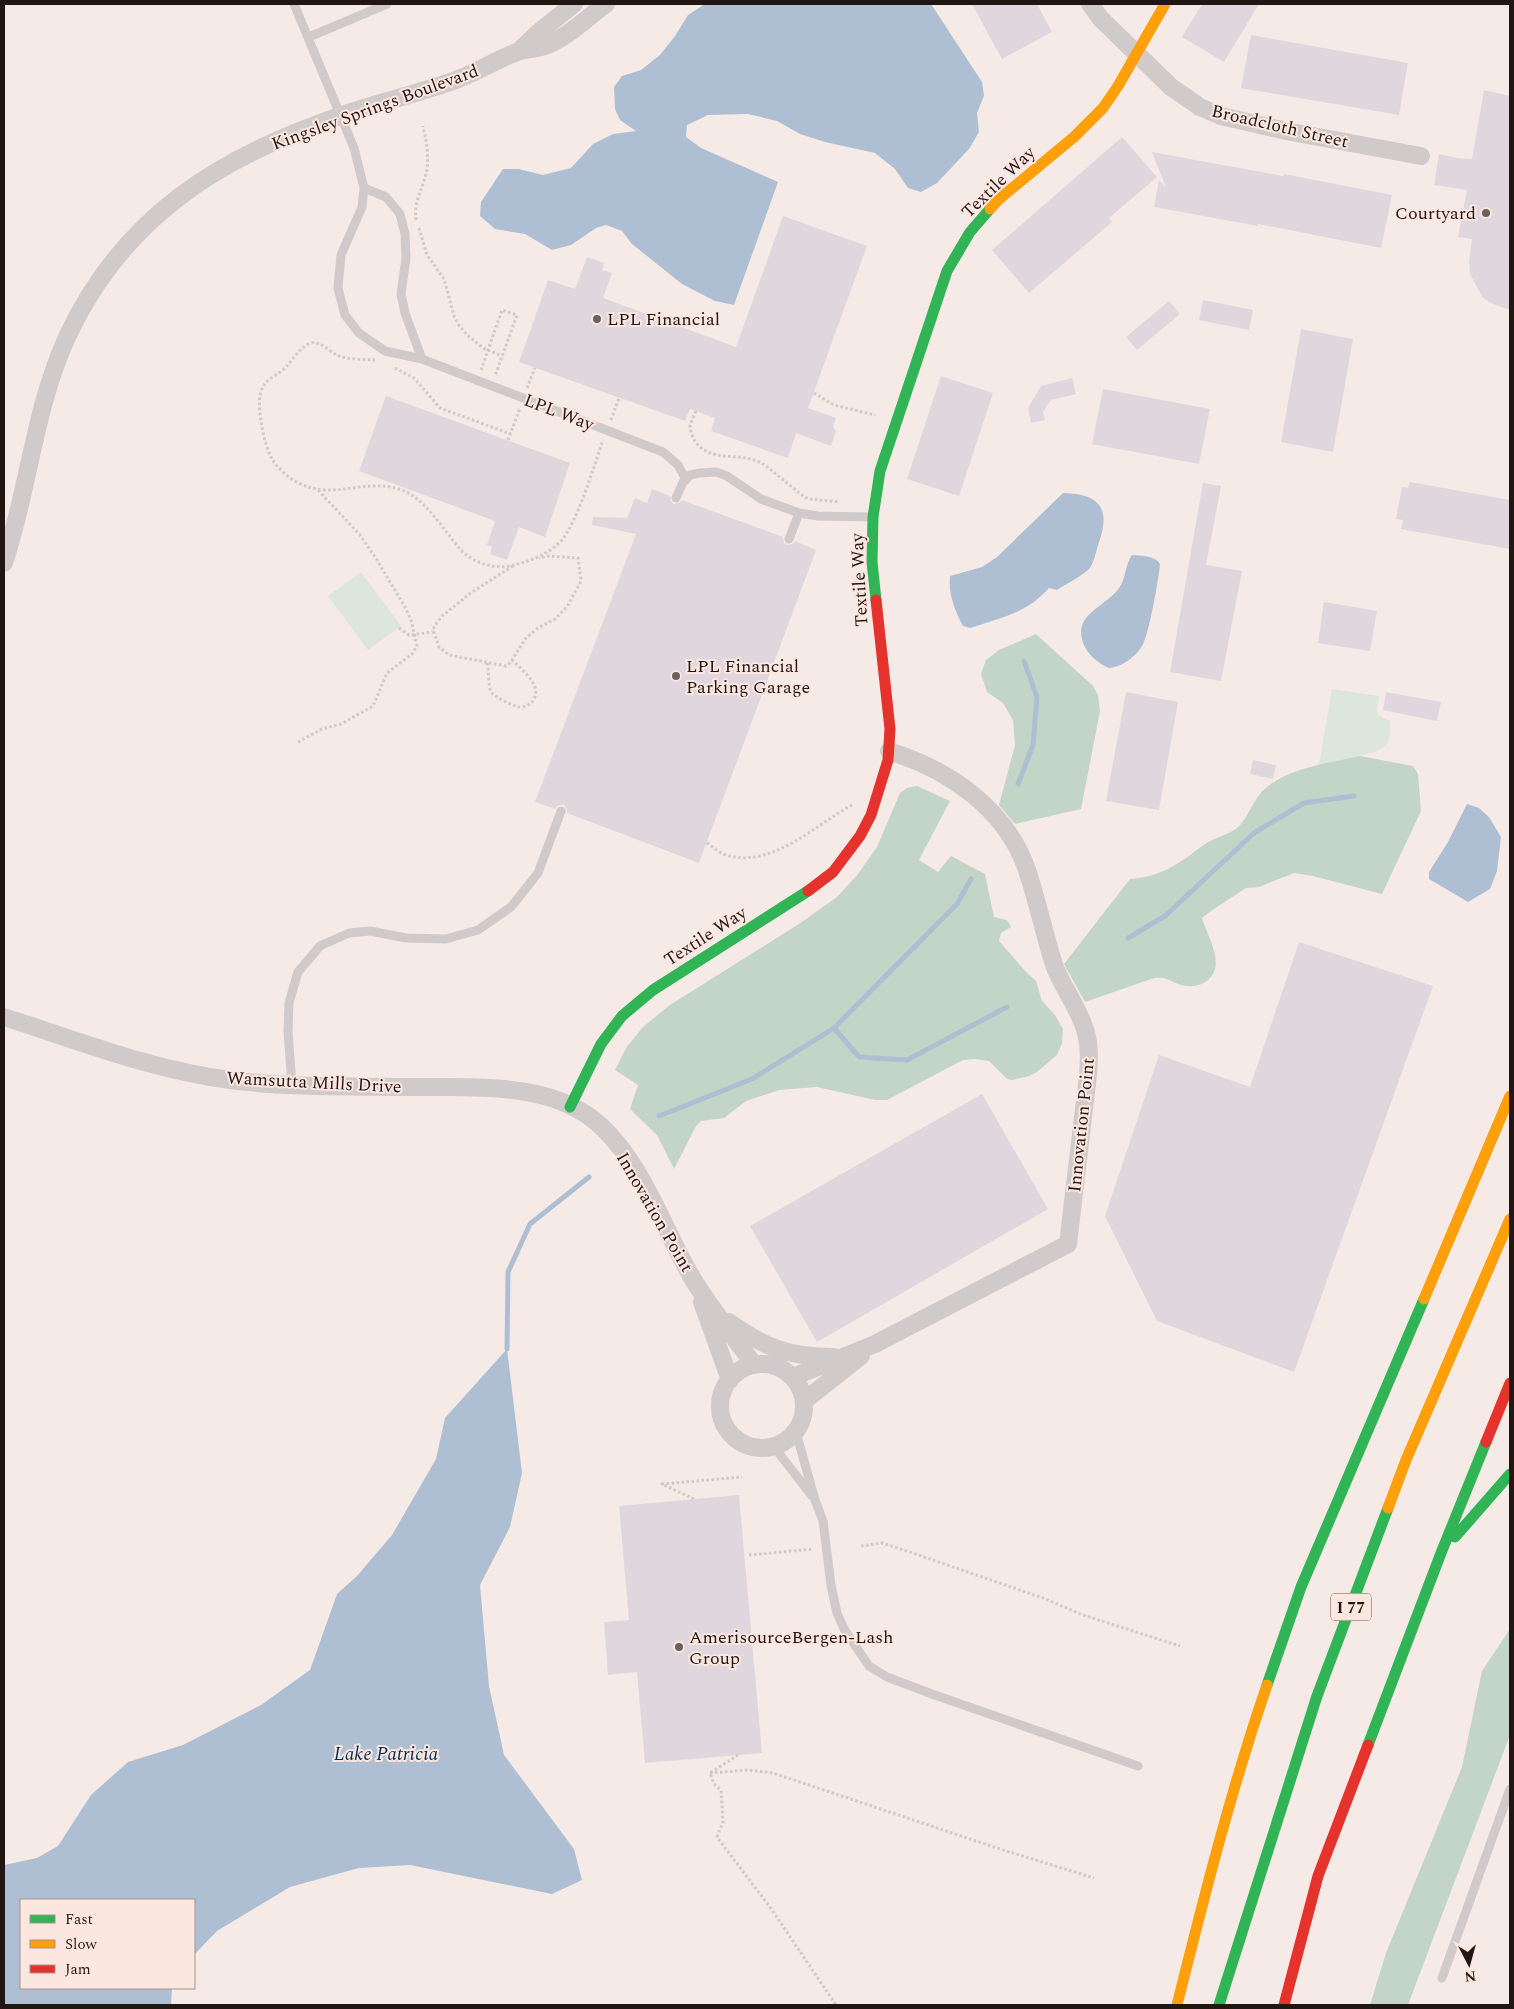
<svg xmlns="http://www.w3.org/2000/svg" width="1514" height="2009" font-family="Spectral,serif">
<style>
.green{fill:#dde6dc}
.forest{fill:#c3d5c6}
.water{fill:#afbfd3}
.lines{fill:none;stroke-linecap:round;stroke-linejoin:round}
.stream{stroke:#afbfd3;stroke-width:5}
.building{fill:#dfd7dd}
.path{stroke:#cfc9c8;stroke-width:3;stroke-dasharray:2.5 2.5;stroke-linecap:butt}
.lane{stroke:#d0cbca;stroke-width:9}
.street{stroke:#d0cbca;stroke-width:18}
.fast{stroke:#30b455;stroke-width:11}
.slow{stroke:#ff9f0a;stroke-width:11}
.jam{stroke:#e5322d;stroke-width:11}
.poi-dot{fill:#6c605c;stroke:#fce7e0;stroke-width:2}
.labels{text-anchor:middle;stroke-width:4;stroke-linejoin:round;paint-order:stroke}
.shield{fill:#fce7e0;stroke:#635550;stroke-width:1}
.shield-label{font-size:16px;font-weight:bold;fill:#221612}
.street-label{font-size:18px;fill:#221612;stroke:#fce7e0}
.poi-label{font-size:18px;fill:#221612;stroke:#fce7e0;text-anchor:start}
.water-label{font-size:19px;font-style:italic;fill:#002c53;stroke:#fce7e0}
</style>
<rect width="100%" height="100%" fill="#f6eae6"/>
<path class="green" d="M 361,572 L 401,626 L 368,650 L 328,596 Z
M 1332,689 L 1379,696 L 1377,711 L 1378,715 L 1390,721 C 1390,728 1391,738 1387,744 C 1378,756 1334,761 1319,765 Z"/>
<path class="forest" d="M 1036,634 L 1093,686 L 1098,695 L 1100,711 L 1081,809 L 1015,824 L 999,805 L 1015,745 L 1013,720 L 1003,703 L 987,692 L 981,674 L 986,660 L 999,650 Z
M 1360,756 L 1413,766 L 1418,774 L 1421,811 L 1382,894 L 1313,876 L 1294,873 L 1259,887 L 1246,888 L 1211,911 L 1202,918 C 1208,938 1226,964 1208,980 C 1202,985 1194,987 1187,986 C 1171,984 1170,976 1154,978 L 1085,1002 L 1064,964 L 1130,879 C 1148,878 1165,872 1180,862 C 1190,856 1198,848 1208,842 C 1219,836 1232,834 1241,824 C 1250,813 1255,796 1267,787 C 1292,767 1329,763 1360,756 Z
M 917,786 L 950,801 L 919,860 L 938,872 L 951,856 L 985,874 L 994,917 L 1007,920 L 1011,927 L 1001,933 L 999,941 L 1026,972 L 1036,981 L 1042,1001 L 1055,1015 L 1063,1029 L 1062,1043 L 1057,1055 L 1037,1072 L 1029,1076 L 1012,1080 L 1007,1079 L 989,1061 L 975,1059 L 963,1060 L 887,1100 L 875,1100 L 817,1087 L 779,1090 L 746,1101 L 724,1118 L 701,1121 L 696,1126 L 674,1169 L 657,1135 L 630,1109 L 638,1085 L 615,1070 L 626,1048 L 643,1027 L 670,1005 L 799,924 L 837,897 L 858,874 L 877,847 L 900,793 L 907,788 Z
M 1510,1629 L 1510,1735 L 1408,2005 L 1370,2005 L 1386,1953 L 1462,1767 L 1482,1671 Z"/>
<path class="water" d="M 705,4 L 931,4 L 982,82 L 984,96 L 977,113 L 979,132 L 969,149 L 937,183 L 921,192 L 908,188 L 895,169 L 875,153 L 825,142 L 800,134 L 777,121 L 748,114 L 708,115 L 687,125 L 686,137 L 701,148 L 778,182 L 734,305 L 715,301 L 682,284 L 632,244 L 622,231 L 606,225 L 596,228 L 571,245 L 552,250 L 525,234 L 495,229 L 480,216 L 481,202 L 503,169 L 519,169 L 543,175 L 571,168 L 593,144 L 613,134 L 636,131 L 620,120 L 615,109 L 614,87 L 622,76 L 641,70 L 660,55 L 675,36 L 688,15 Z
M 1063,493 C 1102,494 1111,510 1098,545 C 1096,552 1094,562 1090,568 C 1084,575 1066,584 1057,590 L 1049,588 C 1027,613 1001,618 970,628 L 963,626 C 955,611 948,594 950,576 L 982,567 L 997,557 Z
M 1132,555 C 1141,556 1155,555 1160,564 C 1159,578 1149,633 1143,644 C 1137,656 1122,667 1109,668 C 1099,664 1088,655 1084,645 C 1071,614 1105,608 1119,588 C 1126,579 1125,564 1132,555 Z
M 1467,804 L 1479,808 L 1489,817 L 1501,837 L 1497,871 L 1490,889 L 1468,902 L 1429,879 L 1429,872 L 1448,842 Z
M 507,1349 L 522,1473 L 510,1527 L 480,1585 L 489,1686 L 504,1755 L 574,1849 L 582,1880 L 552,1894 L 410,1865 L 359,1868 L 290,1887 L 217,1931 L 194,1955 L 194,1900 L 21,1900 L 21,1988 L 172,1988 L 171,2005 L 4,2005 L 4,1865 L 37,1858 L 58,1846 L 91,1795 L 128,1762 L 183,1745 L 261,1705 L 310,1670 L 337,1594 L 357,1576 L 392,1535 L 436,1459 L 445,1418 Z"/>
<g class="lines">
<path class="stream" d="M 1018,784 L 1033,745 L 1037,697 L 1024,661
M 1128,938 L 1165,916 L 1254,833 L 1304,803 L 1354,796
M 834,1028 L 859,1057 L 907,1060 L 1007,1007
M 659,1116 L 752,1079 L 834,1028 L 957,904 L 971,879
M 507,1349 L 508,1272 L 530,1224 L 589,1177"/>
</g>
<path class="building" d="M 972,4 L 1037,4 L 1052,32 L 1002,59 Z
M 1202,4 L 1259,4 L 1224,62 L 1182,37 Z
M 1251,35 L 1408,63 L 1399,115 L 1241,88 Z
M 1484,90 L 1510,96 L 1510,310 L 1493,304 L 1483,298 L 1470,274 L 1469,261 L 1472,239 L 1458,237 L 1467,190 L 1434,185 L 1439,154 L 1456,158 L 1472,159 Z
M 1122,137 L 1157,177 L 1109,218 L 1112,222 L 1029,293 L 992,250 Z
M 1152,152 L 1283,176 L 1284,174 L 1392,195 L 1381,248 L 1258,224 L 1258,226 L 1154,207 L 1159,180 L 1166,188 Z
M 783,216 L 867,246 L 808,408 L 836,418 L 833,427 L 836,431 L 831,446 L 796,433 L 788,458 L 711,431 L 715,418 L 690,409 L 685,421 L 519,362 L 548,280 L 575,289 L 587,257 L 604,263 L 602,270 L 612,273 L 603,298 L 736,347 Z
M 1203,300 L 1253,310 L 1249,330 L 1199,320 Z
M 1169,301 L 1180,314 L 1137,350 L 1126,337 Z
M 1301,329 L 1353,339 L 1333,452 L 1281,442 Z
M 941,376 L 993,393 L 959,496 L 907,479 Z
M 1072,378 L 1076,394 L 1051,400 L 1043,412 L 1045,420 L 1031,423 L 1028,408 L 1041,386 Z
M 1103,389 L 1210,409 L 1199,464 L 1092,444 Z
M 386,396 L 570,463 L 545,537 L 519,527 L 507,560 L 490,554 L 492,547 L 487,545 L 495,521 L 359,471 Z
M 1410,482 L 1510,500 L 1510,549 L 1401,529 L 1403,520 L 1396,519 L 1402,487 L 1408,488 Z
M 1203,483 L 1221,486 L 1206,565 L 1242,571 L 1221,681 L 1170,672 Z
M 652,489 L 670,496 L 671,501 L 674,504 L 679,503 L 682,500 L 783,537 L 784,543 L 787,545 L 793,544 L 795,541 L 816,550 L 699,863 L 567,813 L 567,809 L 564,805 L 559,805 L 555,809 L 535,802 L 636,534 L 592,525 L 593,517 L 627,518 L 635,498 L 647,503 Z
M 1324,602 L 1377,611 L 1370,651 L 1318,643 Z
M 1126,692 L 1178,702 L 1159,810 L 1106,801 Z
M 1386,692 L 1441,702 L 1437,721 L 1383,710 Z
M 1253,760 L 1276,765 L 1273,779 L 1250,774 Z
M 1299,942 L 1433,986 L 1294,1372 L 1157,1321 L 1105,1216 L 1159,1055 L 1250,1087 Z
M 982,1094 L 1048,1209 L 817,1342 L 750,1226 Z
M 739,1495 L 762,1753 L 645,1763 L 637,1672 L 608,1675 L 604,1622 L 629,1620 L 619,1506 Z"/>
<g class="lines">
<path class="path" d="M 416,220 C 413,201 424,188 427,169 C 429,154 426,140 423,126
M 419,228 L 427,255 L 444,279 L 454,316 L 458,324 L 466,334 L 483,348 L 502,356
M 375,360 C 363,359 348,360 337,355 C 330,352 319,340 311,343 C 301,346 293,359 287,366 C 279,375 266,378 262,389 C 255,403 264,445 272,459 C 276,467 286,475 293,480 C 332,504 366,475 404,491 C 429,502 444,532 462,551 C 474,563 493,569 510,566 C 528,562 548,555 561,541 C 577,523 594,466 603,440
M 395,368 L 414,378 L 440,408 L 511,434
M 481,370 L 502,310 L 517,315 L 495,376
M 527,388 L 535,368
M 814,393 L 834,405 L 875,415
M 696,411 C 694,416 691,421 690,426 C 690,431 693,437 695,441 C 707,459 728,455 746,458 C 753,459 759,462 765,465 L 804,497 L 810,499 L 840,502
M 611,420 L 619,398
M 508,440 L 520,408
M 513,566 L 472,592 L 442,616 L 434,627 L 434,632 L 439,647 L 449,655 L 506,666 L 510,663 L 526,638 L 538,628 L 555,619 L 567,607 L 581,581 L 578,558 L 549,556 L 539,558
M 399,628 L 409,635 L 434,632
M 487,663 C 489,670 488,689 492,693 C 495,697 515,707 520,707 C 533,707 540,694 533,683 C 528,674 519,667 512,660
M 298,742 L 322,729 L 341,724 L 373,706 L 387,673 L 412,654 L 417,646 L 411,620 L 405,607 L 375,557 L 360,535 L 318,490
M 707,843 C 712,846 717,851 723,854 C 770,871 815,825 852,805
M 694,1499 L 662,1484 L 742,1477
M 861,1546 L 882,1543 L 904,1550 L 1043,1598 L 1083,1615 L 1180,1646
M 749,1555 L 814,1549
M 756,1642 L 832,1634
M 738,1755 L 710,1773 L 714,1784 L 721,1790 L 723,1822 L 717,1837 L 772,1910 L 836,2005
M 710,1773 L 748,1770 L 773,1773 L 1000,1849 L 1094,1878"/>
<path class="lane" d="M 294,4 L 354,148 L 364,188 L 362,207 L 341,255 L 338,288 L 345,315 L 359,333 L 385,351 L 422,359 L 663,452 L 678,465 L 686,480
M 309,37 L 387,4
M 364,188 L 386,197 L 400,214 L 405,234 L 406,258 L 401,294 L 405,313 L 422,359
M 676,498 L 683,482 L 690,475 L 700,473 L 716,472 L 727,476 L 761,499 L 799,513 L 818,516 L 871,517
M 789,539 L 799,513
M 292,1085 L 288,1032 L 289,1003 L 298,972 L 320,946 L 349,933 L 370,931 L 406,938 L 446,939 L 478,930 L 511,907 L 538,873 L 561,811
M 796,1432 L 815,1500 L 823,1521 L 831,1585 L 837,1613 L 844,1629 L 869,1666 L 887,1677 L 932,1694 L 1138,1766
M 774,1447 L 812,1496
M 1442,1978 L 1510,1789"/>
<path class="street" d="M 1090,4 L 1101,19 L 1171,87 L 1200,107 L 1221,116 L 1291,132 L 1421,156
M 518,52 L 539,32 L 574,4
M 4,563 C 29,488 34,408 68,335 C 123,218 218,158 337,117 C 376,103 417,94 456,80 C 477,72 496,60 517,52 C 527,49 538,49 548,45 C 569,36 588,17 606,4
M 4,1017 C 79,1041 152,1070 230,1080 C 291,1088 354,1086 415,1087 C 477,1088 552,1081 601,1126 C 644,1166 664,1231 694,1281 C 712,1310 734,1337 754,1365
M 702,1302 L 730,1380
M 729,1322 C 766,1348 788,1357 834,1357
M720 1406a42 42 0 1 1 84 0a42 42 0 1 1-84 0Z
M 793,1377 L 875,1344 L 1068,1244 L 1088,1075 C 1089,1061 1090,1047 1086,1033 C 1080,1009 1063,989 1054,965 C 1044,933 1037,899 1026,867 C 1004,807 947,769 889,751
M 804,1401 L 861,1356"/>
<path class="fast" d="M 876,600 L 872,562 L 873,517 L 880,471 L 947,271 L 970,232 L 990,209
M 570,1107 L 601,1044 L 622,1016 L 653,990 L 808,891
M 1455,1537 L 1510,1474
M 1267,1685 L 1301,1587 L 1424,1299
M 1368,1745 L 1441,1553 L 1486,1442
M 1219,2005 L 1317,1696 L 1388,1508"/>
<path class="slow" d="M 990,209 L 998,200 L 1074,137 L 1103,108 L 1118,86 L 1165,4
M 1424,1299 L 1510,1096
M 1388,1508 L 1406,1460 L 1510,1219
M 1177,2005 C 1204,1897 1231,1790 1267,1685"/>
<path class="jam" d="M 808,891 L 833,872 L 860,836 L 871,815 L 888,760 L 890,729 L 876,600
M 1486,1442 L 1510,1383
M 1284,2005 L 1318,1876 L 1368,1745"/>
</g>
<g class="poi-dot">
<circle cx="1486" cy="213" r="5"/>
<circle cx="597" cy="319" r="5"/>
<circle cx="676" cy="676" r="5"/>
<circle cx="679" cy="1647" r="5"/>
</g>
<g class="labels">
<rect class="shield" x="1331" y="1593.5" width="40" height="27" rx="4"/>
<g class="shield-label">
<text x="1351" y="1613">I 77</text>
</g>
<g class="street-label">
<text transform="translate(375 107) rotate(-20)" y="6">Kingsley Springs Boulevard</text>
<text transform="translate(1280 126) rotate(13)" y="6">Broadcloth Street</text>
<text transform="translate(998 182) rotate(-44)" y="6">Textile Way</text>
<text transform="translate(559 412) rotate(21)" y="6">LPL Way</text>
<text transform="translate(859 580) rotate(-93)" y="6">Textile Way</text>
<text transform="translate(705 936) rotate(-33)" y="6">Textile Way</text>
<text transform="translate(314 1082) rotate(3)" y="6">Wamsutta Mills Drive</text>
<text transform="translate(1081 1125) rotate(-84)" y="6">Innovation Point</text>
<text transform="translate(655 1212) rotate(60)" y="6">Innovation Point</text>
</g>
<g class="poi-label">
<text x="1476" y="219" text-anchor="end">Courtyard</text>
<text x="607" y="325">LPL Financial</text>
<text x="686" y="672">LPL Financial<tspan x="686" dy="21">Parking Garage</tspan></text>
<text x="689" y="1643">AmerisourceBergen-Lash<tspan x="689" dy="21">Group</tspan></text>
</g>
<g class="water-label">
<text x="386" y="1760">Lake Patricia</text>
</g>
</g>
<rect width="1514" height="2009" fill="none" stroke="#221612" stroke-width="10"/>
<rect x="20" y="1899" width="175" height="90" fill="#fce7e0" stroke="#a5938e"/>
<rect x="30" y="1915" width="25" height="8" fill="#30b455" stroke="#a5938e"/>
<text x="65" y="1924" font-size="15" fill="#221612">Fast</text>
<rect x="30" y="1940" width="25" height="8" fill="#ff9f0a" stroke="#a5938e"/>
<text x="65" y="1949" font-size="15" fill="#221612">Slow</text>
<rect x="30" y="1965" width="25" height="8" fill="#e5322d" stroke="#a5938e"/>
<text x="65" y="1974" font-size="15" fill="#221612">Jam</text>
<g transform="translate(1469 1964) rotate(174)" stroke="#fce7e0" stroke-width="4" paint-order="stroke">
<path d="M0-4L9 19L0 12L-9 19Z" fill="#221612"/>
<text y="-8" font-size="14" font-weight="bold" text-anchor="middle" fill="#221612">N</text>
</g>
</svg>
